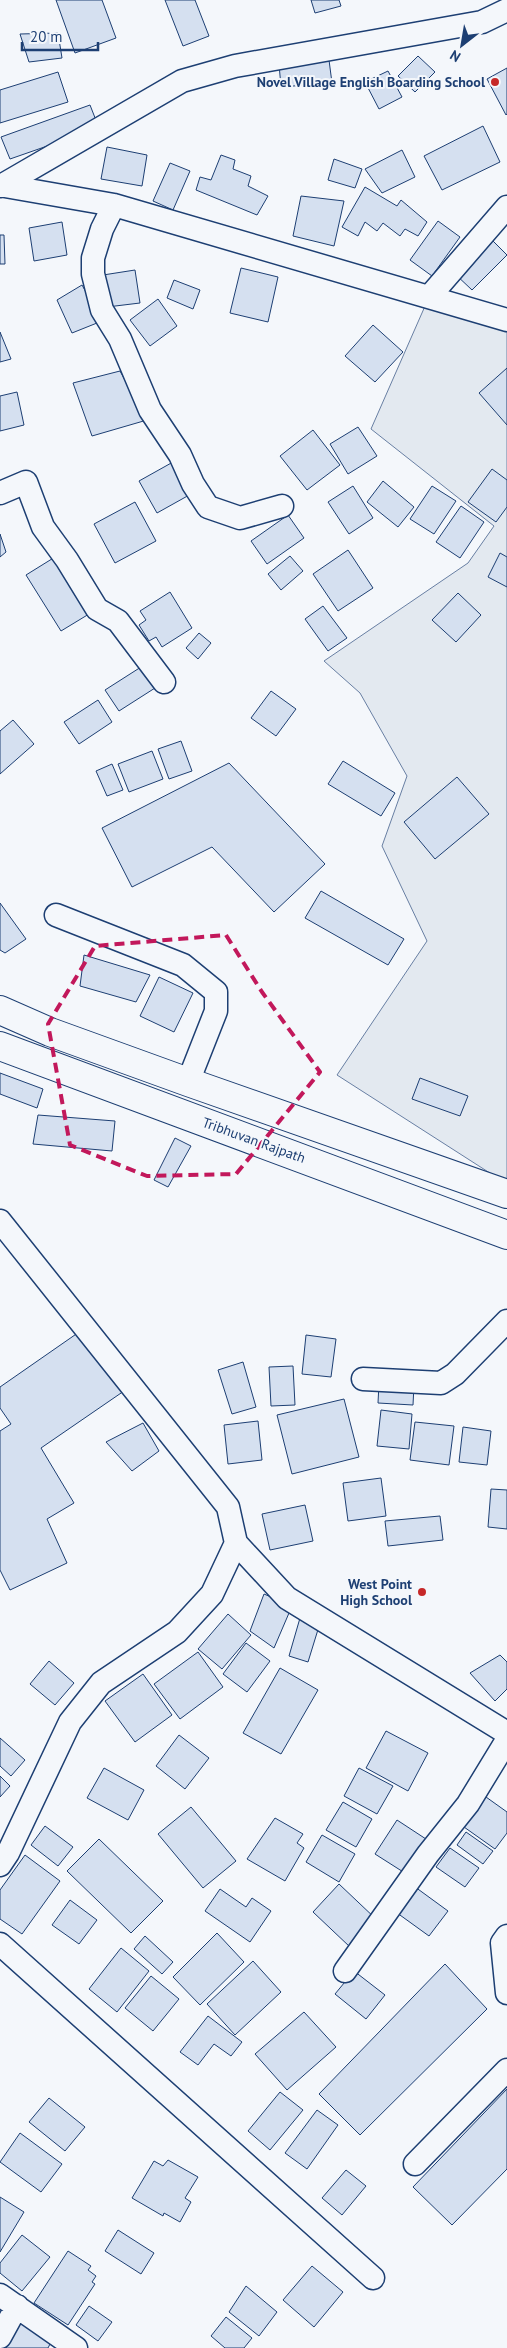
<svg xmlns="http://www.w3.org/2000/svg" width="507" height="2348" font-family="'PT Sans',sans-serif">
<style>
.green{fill:#e3e9f0;stroke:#687fa3}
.building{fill:#d5e0f0;stroke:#1d3f73}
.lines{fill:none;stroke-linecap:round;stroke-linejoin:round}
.street-casing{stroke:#1d3f73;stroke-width:25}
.highway-casing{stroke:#1d3f73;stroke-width:30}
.street{stroke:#f4f7fb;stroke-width:22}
.highway{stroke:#f4f7fb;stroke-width:28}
.marked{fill:none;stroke:#c2185b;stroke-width:4;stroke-dasharray:10 6;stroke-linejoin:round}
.poi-dot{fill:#c62828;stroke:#f4f7fb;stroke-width:2}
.labels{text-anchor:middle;stroke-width:4;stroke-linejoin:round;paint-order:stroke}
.poi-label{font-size:14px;font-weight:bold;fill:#1d3f73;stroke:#f4f7fb;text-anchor:end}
.street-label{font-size:14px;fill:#1d3f73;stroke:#f4f7fb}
</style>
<rect width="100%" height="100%" fill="#f4f7fb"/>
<path class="green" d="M 429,297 L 507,322 L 507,1184 L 337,1075 L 427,941 L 382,846 L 407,776 L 360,693 L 324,661 L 468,563 L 494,526 L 371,429 Z"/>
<path class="building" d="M 56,0 L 102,0 L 116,38 L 75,53 Z
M 165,0 L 195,0 L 209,36 L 183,46 Z
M 311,0 L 339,0 L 341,6 L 315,13 Z
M 58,33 L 62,58 L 29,62 L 20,34 Z
M 418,56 L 435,72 L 415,92 L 398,76 Z
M 329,60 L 332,83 L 281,87 L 279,64 Z
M 507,68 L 507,114 L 506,115 L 487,79 Z
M 388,71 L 402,97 L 379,109 L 365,82 Z
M 58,72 L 68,102 L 0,123 L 0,90 Z
M 90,105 L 99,128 L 10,159 L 1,137 Z
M 483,126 L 500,162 L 442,190 L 424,156 Z
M 107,147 L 147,155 L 142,186 L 101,179 Z
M 402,150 L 415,177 L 382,193 L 365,169 Z
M 221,155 L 235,160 L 233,169 L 251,176 L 248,186 L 268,196 L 257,215 L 196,190 L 200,177 L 211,180 Z
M 334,159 L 362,169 L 355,188 L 328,180 Z
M 170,163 L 190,171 L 173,210 L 153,201 Z
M 365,187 L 397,206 L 401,200 L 427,222 L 418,236 L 405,229 L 400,236 L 383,223 L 377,231 L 365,222 L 358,236 L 342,227 Z
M 301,196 L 344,201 L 334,246 L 293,236 Z
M 438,221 L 460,237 L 432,276 L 410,260 Z
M 62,222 L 67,255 L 34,261 L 29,228 Z
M 0,235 L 4,235 L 5,264 L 0,264 Z
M 490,238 L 507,255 L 472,290 L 454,273 Z
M 241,268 L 278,277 L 268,322 L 230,313 Z
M 135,270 L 140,303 L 107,307 L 103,275 Z
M 174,280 L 200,290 L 193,309 L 167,298 Z
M 82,285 L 102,321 L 72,333 L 57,300 Z
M 158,299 L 177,326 L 150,346 L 130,320 Z
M 373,325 L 403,352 L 375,382 L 345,356 Z
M 0,332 L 11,359 L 0,362 Z
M 507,368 L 507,425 L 479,393 Z
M 120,371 L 147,420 L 92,436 L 73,383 Z
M 17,392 L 24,425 L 0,431 L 0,396 Z
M 358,427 L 377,456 L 348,474 L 330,444 Z
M 313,430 L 340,465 L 307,490 L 280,456 Z
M 173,462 L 191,494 L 157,513 L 139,481 Z
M 492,469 L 507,480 L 507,507 L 496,522 L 468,502 Z
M 383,481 L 414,507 L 398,527 L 367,502 Z
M 353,486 L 373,518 L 349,534 L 328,502 Z
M 432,486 L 456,501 L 434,534 L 410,519 Z
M 135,502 L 156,541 L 115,563 L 94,524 Z
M 461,506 L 484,522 L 460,558 L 436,542 Z
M 288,515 L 304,538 L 267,564 L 251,541 Z
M 0,534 L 6,552 L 0,557 Z
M 348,550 L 373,588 L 338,611 L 313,574 Z
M 500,553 L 507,557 L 507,587 L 488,577 Z
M 290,556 L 303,571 L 281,590 L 268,574 Z
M 55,557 L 89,614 L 61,631 L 26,575 Z
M 170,592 L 192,628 L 162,647 L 156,637 L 149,641 L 139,625 L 146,620 L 140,611 Z
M 458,593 L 481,615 L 456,642 L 432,620 Z
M 323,606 L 347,638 L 328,651 L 305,619 Z
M 199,633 L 211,643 L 198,659 L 186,648 Z
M 141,667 L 155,688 L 119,711 L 105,690 Z
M 271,691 L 296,709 L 276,736 L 251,718 Z
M 98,700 L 112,722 L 79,744 L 64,722 Z
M 13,720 L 34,744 L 0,774 L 0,731 Z
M 181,741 L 192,771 L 169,779 L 158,749 Z
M 152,751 L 163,779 L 129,792 L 118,764 Z
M 343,761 L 395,793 L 381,816 L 328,784 Z
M 229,763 L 325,864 L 274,912 L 212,847 L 132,887 L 102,828 Z
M 112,764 L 123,790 L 107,796 L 96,771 Z
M 457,777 L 489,814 L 435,859 L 404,822 Z
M 321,891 L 404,939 L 388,965 L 305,918 Z
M 0,903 L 26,939 L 5,953 L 0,950 Z
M 84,955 L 150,975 L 136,1002 L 80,986 Z
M 159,977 L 193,993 L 174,1032 L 140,1016 Z
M 0,1073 L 43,1089 L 37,1108 L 0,1094 Z
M 420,1078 L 468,1096 L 460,1116 L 412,1099 Z
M 38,1115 L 115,1121 L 112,1151 L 33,1144 Z
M 175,1138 L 191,1146 L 168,1187 L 154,1180 Z
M 82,1330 L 124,1391 L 41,1448 L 74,1503 L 47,1519 L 67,1563 L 10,1590 L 0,1570 L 0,1431 L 11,1424 L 0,1408 L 0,1387 Z
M 306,1335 L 336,1339 L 331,1377 L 302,1374 Z
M 243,1362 L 256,1407 L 232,1414 L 218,1370 Z
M 293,1366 L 295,1405 L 271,1406 L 269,1367 Z
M 379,1383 L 414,1385 L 413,1405 L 378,1403 Z
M 344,1399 L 359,1457 L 292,1474 L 277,1415 Z
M 381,1410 L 412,1414 L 409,1449 L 377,1446 Z
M 258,1421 L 262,1460 L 228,1464 L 224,1425 Z
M 415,1422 L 454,1426 L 449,1465 L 410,1460 Z
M 143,1423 L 159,1451 L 132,1471 L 106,1442 Z
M 463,1427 L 491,1431 L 487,1465 L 459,1462 Z
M 381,1478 L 386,1516 L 348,1521 L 343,1483 Z
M 491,1489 L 507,1490 L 507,1529 L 488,1527 Z
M 305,1505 L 313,1541 L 270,1550 L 262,1514 Z
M 440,1516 L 443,1540 L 388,1546 L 385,1521 Z
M 264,1594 L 292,1606 L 274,1648 L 250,1631 Z
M 228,1614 L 251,1635 L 222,1669 L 198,1649 Z
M 300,1618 L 320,1623 L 308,1662 L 289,1656 Z
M 246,1643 L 270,1661 L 247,1692 L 223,1674 Z
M 198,1652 L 223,1687 L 180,1719 L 154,1684 Z
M 500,1655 L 507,1662 L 507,1689 L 495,1701 L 470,1673 Z
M 49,1661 L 74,1683 L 55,1705 L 30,1684 Z
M 280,1668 L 318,1690 L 281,1754 L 243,1733 Z
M 143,1674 L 172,1715 L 135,1742 L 105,1701 Z
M 386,1731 L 428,1753 L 408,1791 L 366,1768 Z
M 179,1735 L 209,1758 L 185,1789 L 156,1766 Z
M 0,1738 L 25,1760 L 11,1776 L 0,1766 Z
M 104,1768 L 144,1790 L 128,1820 L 87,1798 Z
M 359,1768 L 393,1786 L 377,1814 L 344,1796 Z
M 0,1776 L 10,1786 L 0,1797 Z
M 486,1797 L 507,1812 L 507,1833 L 495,1849 L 464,1827 Z
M 343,1802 L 372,1819 L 356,1847 L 326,1830 Z
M 191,1807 L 236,1861 L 203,1888 L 158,1834 Z
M 275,1818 L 303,1834 L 297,1843 L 304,1848 L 285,1881 L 247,1859 Z
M 397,1820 L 429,1841 L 408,1875 L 375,1854 Z
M 45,1826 L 73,1847 L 58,1866 L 31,1845 Z
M 466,1832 L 493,1851 L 483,1864 L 457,1845 Z
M 322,1835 L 355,1854 L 339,1882 L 306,1862 Z
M 99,1839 L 163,1901 L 131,1933 L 67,1871 Z
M 450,1848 L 479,1868 L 465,1887 L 436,1867 Z
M 25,1855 L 60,1881 L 22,1934 L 0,1919 L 0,1890 Z
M 339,1884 L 377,1920 L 350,1947 L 313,1912 Z
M 411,1884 L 448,1911 L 429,1936 L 393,1910 Z
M 220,1889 L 246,1907 L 252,1898 L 271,1911 L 250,1942 L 205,1911 Z
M 70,1900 L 97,1920 L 79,1944 L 52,1925 Z
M 217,1933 L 244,1962 L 200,2005 L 173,1977 Z
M 145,1936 L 173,1962 L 162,1974 L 134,1949 Z
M 121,1948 L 149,1971 L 117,2012 L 89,1989 Z
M 253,1961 L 281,1992 L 235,2035 L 207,2004 Z
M 445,1964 L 487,2009 L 360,2135 L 319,2094 Z
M 354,1971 L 385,1995 L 366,2019 L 335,1994 Z
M 151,1976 L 179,1999 L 153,2031 L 125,2008 Z
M 304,2012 L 336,2047 L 287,2090 L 255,2054 Z
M 208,2016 L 242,2042 L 231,2056 L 214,2044 L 198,2065 L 180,2052 Z
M 507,2089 L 507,2169 L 452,2225 L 413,2187 Z
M 280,2092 L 303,2110 L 270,2150 L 248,2131 Z
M 49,2098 L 85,2127 L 65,2151 L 29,2122 Z
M 317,2110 L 338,2125 L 307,2169 L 285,2153 Z
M 20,2133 L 62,2164 L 41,2192 L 0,2162 Z
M 168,2160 L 198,2177 L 185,2198 L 191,2202 L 180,2222 L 164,2213 L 163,2216 L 132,2198 L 154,2161 L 163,2166 Z
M 346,2170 L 366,2186 L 342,2215 L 322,2198 Z
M 0,2197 L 24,2212 L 0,2252 Z
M 118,2230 L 154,2253 L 141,2274 L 105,2251 Z
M 22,2235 L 50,2257 L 22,2291 L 0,2273 L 0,2263 Z
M 68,2251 L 91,2266 L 88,2270 L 96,2276 L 92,2282 L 95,2284 L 68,2325 L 34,2303 Z
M 312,2266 L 343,2292 L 314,2327 L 283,2300 Z
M 246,2286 L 277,2312 L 259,2336 L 229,2312 Z
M 89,2306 L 112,2322 L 98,2341 L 76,2325 Z
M 226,2317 L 252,2338 L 244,2348 L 225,2348 L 211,2336 Z
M 20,2321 L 53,2338 L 48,2348 L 6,2348 Z"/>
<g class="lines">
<defs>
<path id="street" d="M 0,185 L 114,205 L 507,320
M 1,186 L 182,81 L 235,66 L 482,22 L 507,10
M 114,205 L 102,229 L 93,258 L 93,274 L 102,310 L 120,339 L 150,410 L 180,455 L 193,484 L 208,507 L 240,518 L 282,506
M 429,297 L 507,207
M 0,493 L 26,482 L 43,527 L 67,560 L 97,609 L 118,621 L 164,682
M 56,915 L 183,965 L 216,992 L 216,1011 L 188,1082
M 0,1221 L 228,1507 L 236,1543 L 212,1594 L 177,1632 L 101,1683 L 70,1722 L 8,1853 L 0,1865
M 363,1379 L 441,1383 L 455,1374 L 507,1321
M 236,1543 L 287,1598 L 507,1733
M 507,1936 L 502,1943 L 507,1993
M 0,1944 L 373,2278
M 345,1971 L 428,1854 L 468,1804 L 507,1740
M 415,2164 L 507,2070
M 0,2295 L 76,2348
M 0,2337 L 17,2306"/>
<path id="highway" d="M 0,1010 L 50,1032 L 188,1082 L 507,1194
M 0,1046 L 507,1235"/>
</defs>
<use href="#street" class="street-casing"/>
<use href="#highway" class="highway-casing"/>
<use href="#street" class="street"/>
<use href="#highway" class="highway"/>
</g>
<path class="marked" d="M 226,935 L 262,992 L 320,1072 L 236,1174 L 147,1176 L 70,1145 L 48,1024 L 95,946 Z"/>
<g class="poi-dot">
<circle cx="495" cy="82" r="5"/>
<circle cx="422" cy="1592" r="5"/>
</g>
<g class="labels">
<g class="poi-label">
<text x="485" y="87">Novel Village English Boarding School</text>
<text x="412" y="1589">West Point<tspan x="412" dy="16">High School</tspan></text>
</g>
<g class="street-label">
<text transform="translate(254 1140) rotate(20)" y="5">Tribhuvan Rajpath</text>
</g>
</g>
<g transform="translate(462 45) rotate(211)" stroke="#f4f7fb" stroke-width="4" paint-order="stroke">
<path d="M0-4L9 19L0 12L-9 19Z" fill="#1d3f73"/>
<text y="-8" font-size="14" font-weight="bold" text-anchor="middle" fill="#1d3f73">N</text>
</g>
<path d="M22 42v8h76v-8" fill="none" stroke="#1d3f73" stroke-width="2.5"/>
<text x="30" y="42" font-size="15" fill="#1d3f73" stroke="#f4f7fb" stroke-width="4" paint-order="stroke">20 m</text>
</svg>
